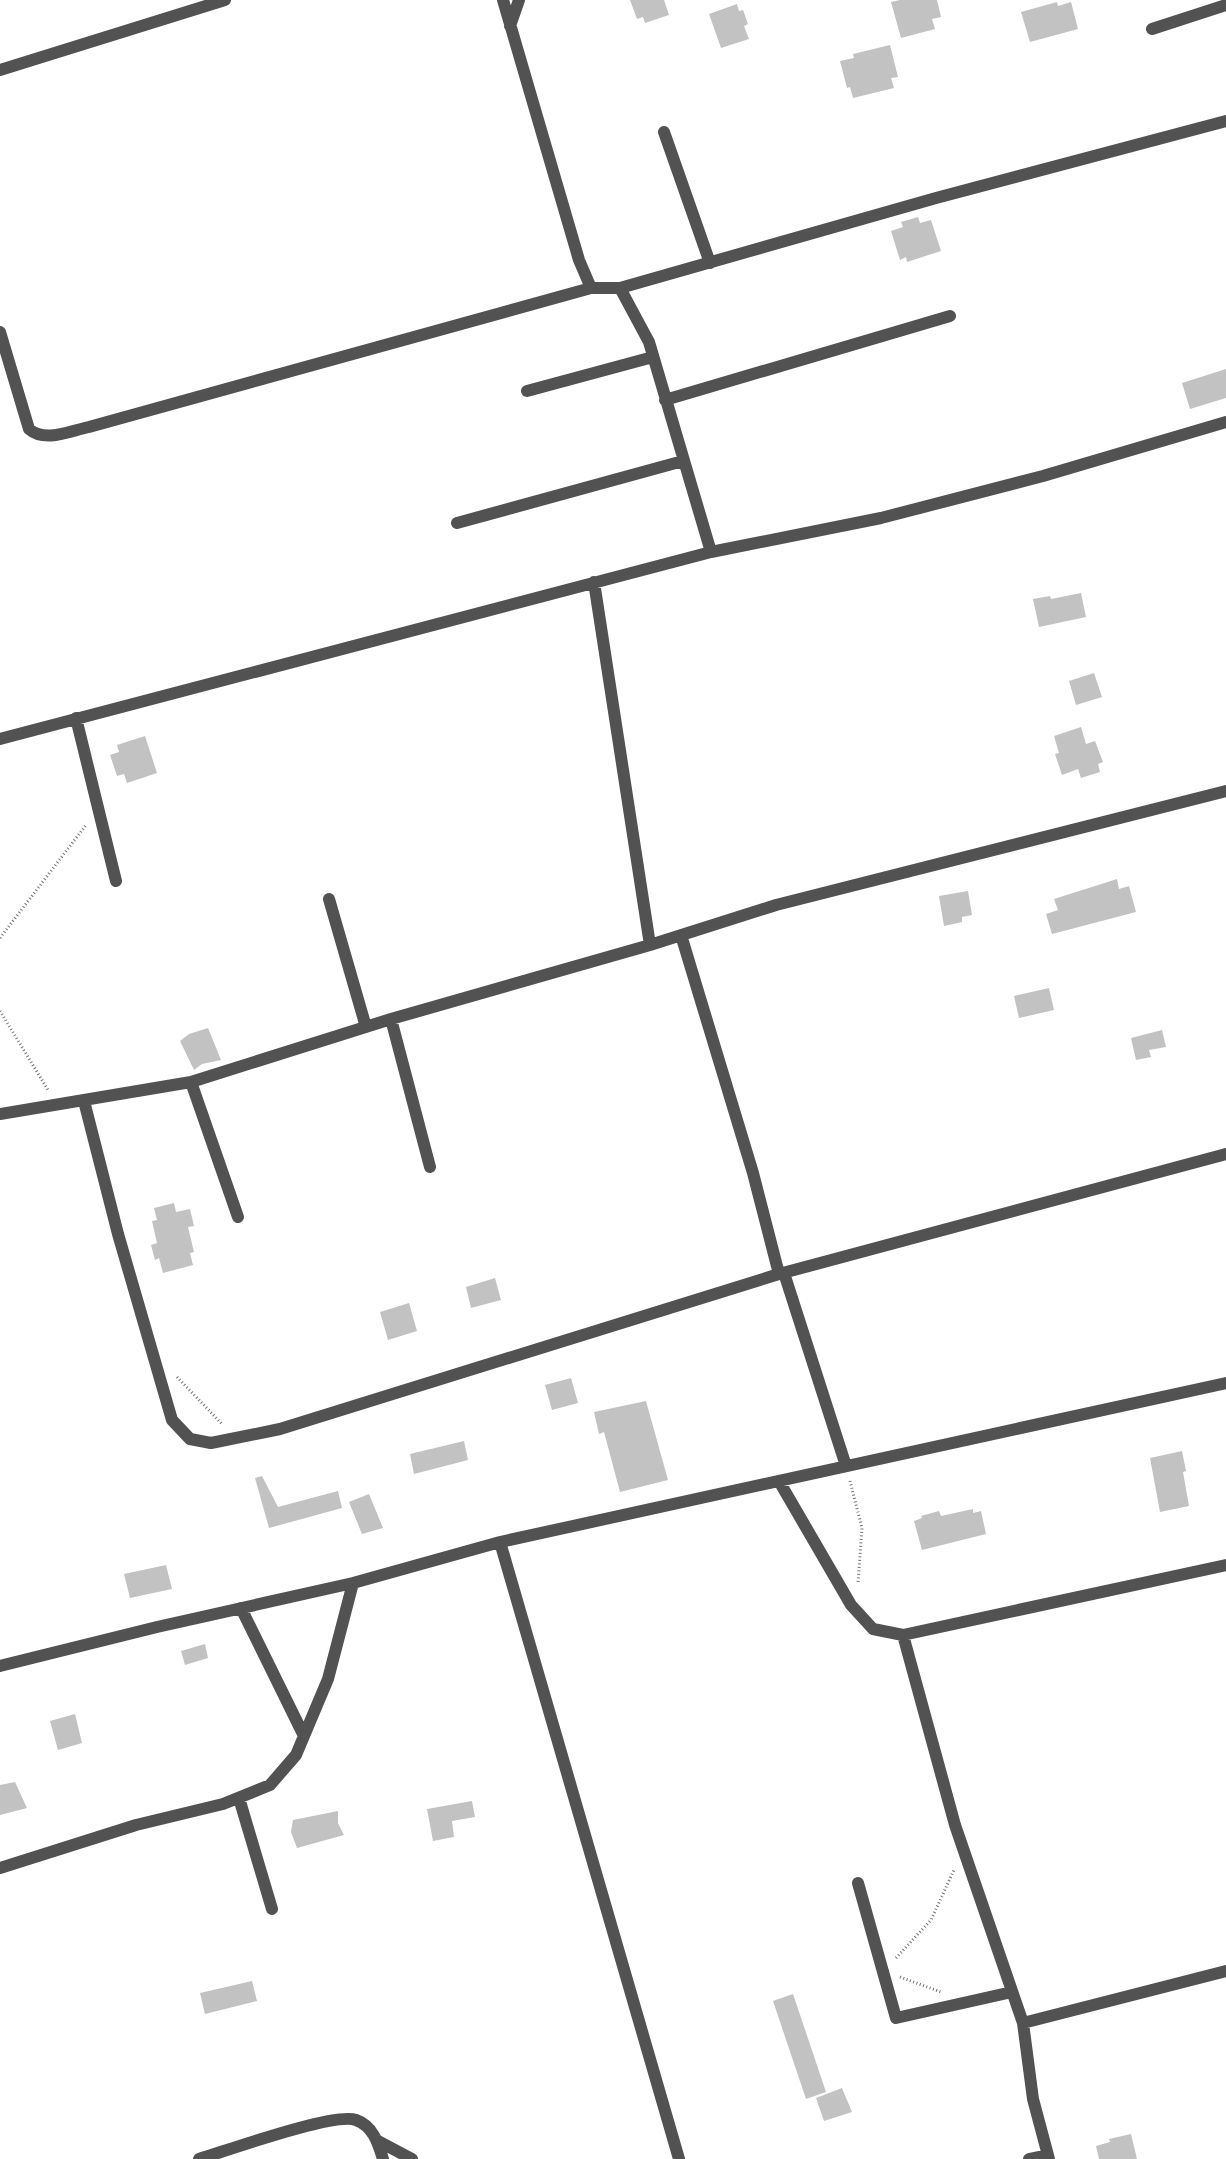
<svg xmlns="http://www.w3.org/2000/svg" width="1226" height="2159" font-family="'Space Grotesk',sans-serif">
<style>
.building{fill:#c2c2c2}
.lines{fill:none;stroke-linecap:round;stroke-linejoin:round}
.path{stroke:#747474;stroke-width:3;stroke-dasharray:1 2.5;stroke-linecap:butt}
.minor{stroke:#525252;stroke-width:12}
</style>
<rect width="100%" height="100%" fill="#fff"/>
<path class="building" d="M 630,0 L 664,0 L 669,15 L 645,23 L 643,17 L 637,19 Z
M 900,0 L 937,0 L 941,17 L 932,19 L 935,29 L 901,38 L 891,2 Z
M 1057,2 L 1058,6 L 1071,2 L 1078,29 L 1030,42 L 1021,12 Z
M 737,4 L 739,11 L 743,10 L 748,24 L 744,26 L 749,39 L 721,48 L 709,14 Z
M 890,45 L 898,77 L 891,78 L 894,88 L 853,98 L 850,87 L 847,88 L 840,61 L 854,58 L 853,54 Z
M 918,217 L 920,223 L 931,220 L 941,251 L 907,262 L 906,257 L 900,260 L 891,231 L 903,227 L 901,222 Z
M 1226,369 L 1226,398 L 1190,409 L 1182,383 Z
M 1081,593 L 1086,617 L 1039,627 L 1033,599 L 1050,596 L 1051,599 Z
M 1094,673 L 1102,697 L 1076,705 L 1069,681 Z
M 1081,727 L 1086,744 L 1095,741 L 1103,762 L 1098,764 L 1100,772 L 1081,778 L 1078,769 L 1062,775 L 1055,754 L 1059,753 L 1054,736 Z
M 145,736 L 157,773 L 127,783 L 124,774 L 117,776 L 110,755 L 119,752 L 117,745 Z
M 1117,879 L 1119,889 L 1129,886 L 1136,912 L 1052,934 L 1046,914 L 1058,910 L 1054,899 Z
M 968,891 L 972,915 L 962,917 L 962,922 L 944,926 L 939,896 Z
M 1049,988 L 1054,1010 L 1019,1018 L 1014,996 Z
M 208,1028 L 221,1060 L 202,1064 L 194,1070 L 180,1041 L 189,1034 Z
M 1162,1030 L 1166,1047 L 1149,1050 L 1151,1057 L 1136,1060 L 1131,1038 Z
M 174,1203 L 176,1212 L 190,1209 L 194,1226 L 188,1227 L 194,1252 L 190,1253 L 193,1265 L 163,1273 L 159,1258 L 155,1260 L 151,1245 L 157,1243 L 152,1221 L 157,1220 L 154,1208 Z
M 495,1278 L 501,1300 L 471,1308 L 466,1287 Z
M 409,1303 L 417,1331 L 388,1340 L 380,1312 Z
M 571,1378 L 578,1403 L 552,1410 L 545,1385 Z
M 646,1401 L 668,1480 L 620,1492 L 604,1432 L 599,1434 L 594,1412 Z
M 464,1441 L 468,1460 L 414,1474 L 410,1454 Z
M 1182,1451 L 1186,1471 L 1183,1472 L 1189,1506 L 1160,1512 L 1150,1458 Z
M 262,1476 L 278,1507 L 338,1491 L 342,1508 L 269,1528 L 255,1478 Z
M 369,1494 L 383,1528 L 362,1534 L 349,1502 Z
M 973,1509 L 973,1513 L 981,1511 L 986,1534 L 922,1550 L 914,1521 L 922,1518 L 921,1516 L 939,1511 L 941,1516 Z
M 166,1565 L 172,1589 L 130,1598 L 124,1574 Z
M 205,1644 L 208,1658 L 185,1665 L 181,1651 Z
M 75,1714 L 82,1743 L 58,1750 L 50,1721 Z
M 15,1782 L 27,1808 L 0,1815 L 0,1785 Z
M 472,1801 L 475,1817 L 452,1821 L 454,1837 L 433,1841 L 427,1809 Z
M 338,1811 L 338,1823 L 344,1835 L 297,1848 L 291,1832 L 293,1820 Z
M 252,1981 L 257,2001 L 205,2014 L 200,1993 Z
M 793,1994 L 826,2092 L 806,2099 L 773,2001 Z
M 842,2088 L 852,2112 L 824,2121 L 816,2098 Z
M 1131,2134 L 1137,2159 L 1099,2159 L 1096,2146 L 1110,2142 L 1109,2139 Z"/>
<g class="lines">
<path class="path" d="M 0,938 L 86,825
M 0,1011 L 48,1090
M 177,1377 L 223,1425
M 850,1481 L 862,1528 L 858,1583
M 896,1958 L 931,1920 L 954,1870
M 900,1977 L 941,1992"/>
<path class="minor" d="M 503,0 L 579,260 L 591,288 L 620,288 L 649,342 L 711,552
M 510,26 L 519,0
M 1152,29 L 1226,5
M 0,70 L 225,0
M 664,132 L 710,263
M 620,288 L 936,198 L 1226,121
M 0,332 L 29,429 C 45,443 70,431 89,427 L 591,288
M 527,391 L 653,357
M 665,400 L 950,316
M 457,523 L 683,461
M 594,582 L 650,945
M 76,718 L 116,881
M 0,739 L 711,552 L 881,518 L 1043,476 L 1226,422
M 329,899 L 366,1027
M 681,935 L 753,1173 L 779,1274
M 391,1019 L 430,1167
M 191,1082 L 238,1217
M 84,1101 L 118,1234 L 172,1420 L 190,1439 L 211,1443 L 280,1429 L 779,1274 L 1226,1154
M 0,1114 L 191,1082 L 391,1019 L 650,945 L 776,905 L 1226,791
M 784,1273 L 846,1466
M 779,1481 L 851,1605 L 873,1629 L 903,1635 L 1226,1565
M 500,1542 L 679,2159
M 241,1608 L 304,1736
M 903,1635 L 955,1825 L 1023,2023 L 1033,2099 L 1049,2159
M 0,1666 L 157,1627 L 353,1583 L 500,1542 L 1226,1383
M 239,1798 L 272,1909
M 0,1868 L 136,1825 L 223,1804 L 270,1785 L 296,1755 L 328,1679 L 353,1583
M 858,1883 L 896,2018 L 1012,1992
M 1023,2023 L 1226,1971
M 378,2141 L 412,2159
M 199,2159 C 226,2151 334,2112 356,2120 C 373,2126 378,2143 383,2159
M 1029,2159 L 1048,2155"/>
</g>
</svg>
